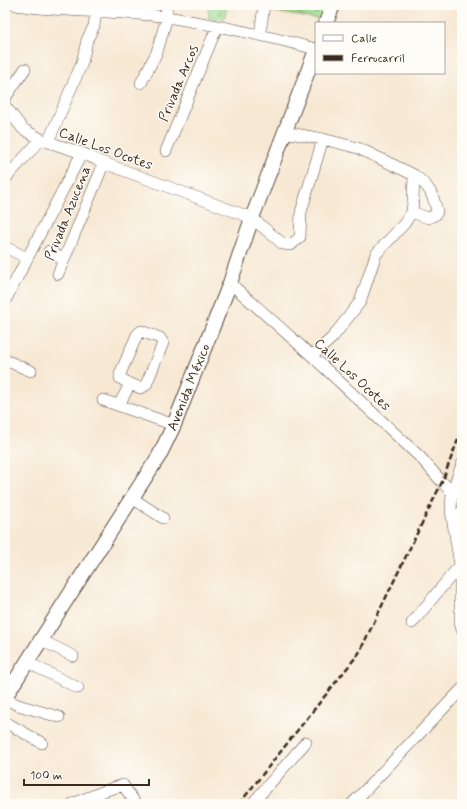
<svg xmlns="http://www.w3.org/2000/svg" width="467" height="809" font-family="Mynerve,sans-serif">
<style>
.cemetery{fill:url(#cemetery-stones);stroke:#6c8256}
.lines{fill:none;stroke-linecap:round;stroke-linejoin:round}
.minor-casing{stroke:#574639;stroke-width:12}
.major-casing{stroke:#574639;stroke-width:16}
.minor{stroke:#fff;stroke-width:11}
.major{stroke:#fff;stroke-width:14}
.rail{stroke:#3b2a1e;stroke-width:2.5;stroke-dasharray:6 3;stroke-linecap:butt}
.labels{text-anchor:middle;stroke-width:3;stroke-linejoin:round;paint-order:stroke}
.street-label{font-size:14px;fill:#3b2a1e;stroke:#fdfcf7}
</style>
<defs>
<pattern id="cemetery-stones" width="16" height="16" patternUnits="userSpaceOnUse"><rect width="16" height="16" fill="#9edb8f"/><path d="M2 7V4a2 2 0 0 1 4 0v3zM10 15v-3a2 2 0 0 1 4 0v3z" fill="#89bc7b"/></pattern>
</defs>
<rect width="100%" height="100%" fill="#fdfcf7"/>
<filter id="ink" filterUnits="userSpaceOnUse"><feTurbulence type="fractalNoise" baseFrequency=".025" numOctaves="2"/><feDisplacementMap in="SourceGraphic" scale="8" xChannelSelector="R" yChannelSelector="G"/><feConvolveMatrix kernelMatrix="1 2 1 2 8 2 1 2 1" color-interpolation-filters="sRGB"/></filter>
<filter id="wash" filterUnits="userSpaceOnUse"><feTurbulence type="fractalNoise" baseFrequency=".012" numOctaves="4" result="noise"/><feDisplacementMap in="SourceGraphic" scale="16" xChannelSelector="R" yChannelSelector="G"/><feGaussianBlur stdDeviation="0.9" result="paint"/><feColorMatrix in="noise" values="0 0 0 0 0 0 0 0 0 0 0 0 0 0 0 0 0 1.4 0 .05"/><feComposite in="paint" operator="in"/></filter>
<g filter="url(#wash)">
<rect width="100%" height="100%" fill="#f7e8d3"/>
<path class="cemetery" d="M 208,5 L 227,5 L 224,20 L 209,18 Z
M 237,5 L 327,5 L 322,20 Z"/>
</g>
<g filter="url(#ink)">
<g class="lines">
<defs>
<path id="minor" d="M 16,5 C 66,13 117,10 167,17 C 217,25 267,36 316,49
M 260,34 L 264,5
M 141,83 L 157,52 L 167,17 L 166,5
M 5,98 L 25,69
M 5,106 L 23,129 L 41,139 L 48,142 L 82,153 L 104,163 L 252,218 L 283,244 L 291,245 L 300,237 L 301,212 L 323,139
M 284,132 L 323,139 L 358,148 L 414,175 C 429,186 433,193 437,212 L 435,215 L 428,218 L 412,212
M 48,142 L 82,63 L 87,40 L 94,26 L 96,12 L 95,6
M 166,151 L 217,27
M 5,179 L 41,139
M 5,247 L 27,258
M 49,251 L 64,260
M 58,274 L 104,163
M 230,283 L 312,356 L 421,458 L 442,482 L 452,492
M 5,301 L 82,153
M 141,331 L 160,338 L 163,343 L 146,385 L 141,388 L 130,384 L 120,378 L 120,374 L 137,335 Z
M 312,356 L 332,338 L 360,302 L 376,254 L 404,224 L 412,212 L 413,201 L 414,175
M 5,360 L 31,371
M 103,400 L 174,425
M 119,405 L 130,384
M 462,464 L 452,492 L 451,511 L 460,565 L 460,622 L 462,630
M 452,492 L 462,493
M 132,498 L 163,518
M 453,523 L 462,511
M 412,623 L 460,565
M 41,640 L 73,656
M 27,662 L 78,688
M 5,699 L 18,705 L 59,717
M 5,722 L 42,743
M 72,804 L 107,790 L 123,785 L 136,804
M 252,804 L 306,742
M 352,804 L 462,689"/>
<path id="major" d="M 326,23 L 333,5
M 5,697 L 63,605 L 159,456 L 174,425 L 230,283 L 252,218 L 316,50"/>
</defs>
<use href="#minor" class="minor-casing"/>
<use href="#major" class="major-casing"/>
<use href="#minor" class="minor"/>
<use href="#major" class="major"/>
<path class="rail" d="M 239,804 L 359,653 L 442,482 L 462,429"/>
</g>
</g>
<g class="labels">
<g class="street-label">
<text transform="translate(178 83) rotate(-67)" y="5">Privada Arcos</text>
<text transform="translate(106 148) rotate(20)" y="5">Calle Los Ocotes</text>
<text transform="translate(67 213) rotate(-68)" y="5">Privada Azucena</text>
<text transform="translate(353 374) rotate(43)" y="5">Calle Los Ocotes</text>
<text transform="translate(188 387) rotate(-68)" y="5">Avenida México</text>
</g>
</g>
<rect width="467" height="809" fill="none" stroke="#fdfcf7" stroke-width="20"/>
<rect x="315" y="22" width="130" height="52" fill="#fdfcf7" stroke="#afa8a0"/>
<rect x="323" y="35" width="20" height="6" fill="#ffffff" stroke="#afa8a0"/>
<text x="351" y="42" font-size="12" fill="#3b2a1e">Calle</text>
<rect x="323" y="55" width="20" height="6" fill="#3b2a1e" stroke="#afa8a0"/>
<text x="351" y="62" font-size="12" fill="#3b2a1e">Ferrocarril</text>
<path d="M24 779v6h125v-6" fill="none" stroke="#3b2a1e" stroke-width="2"/>
<text x="30" y="779" font-size="12" fill="#3b2a1e" stroke="#fdfcf7" stroke-width="3" paint-order="stroke">100 m</text>
</svg>
